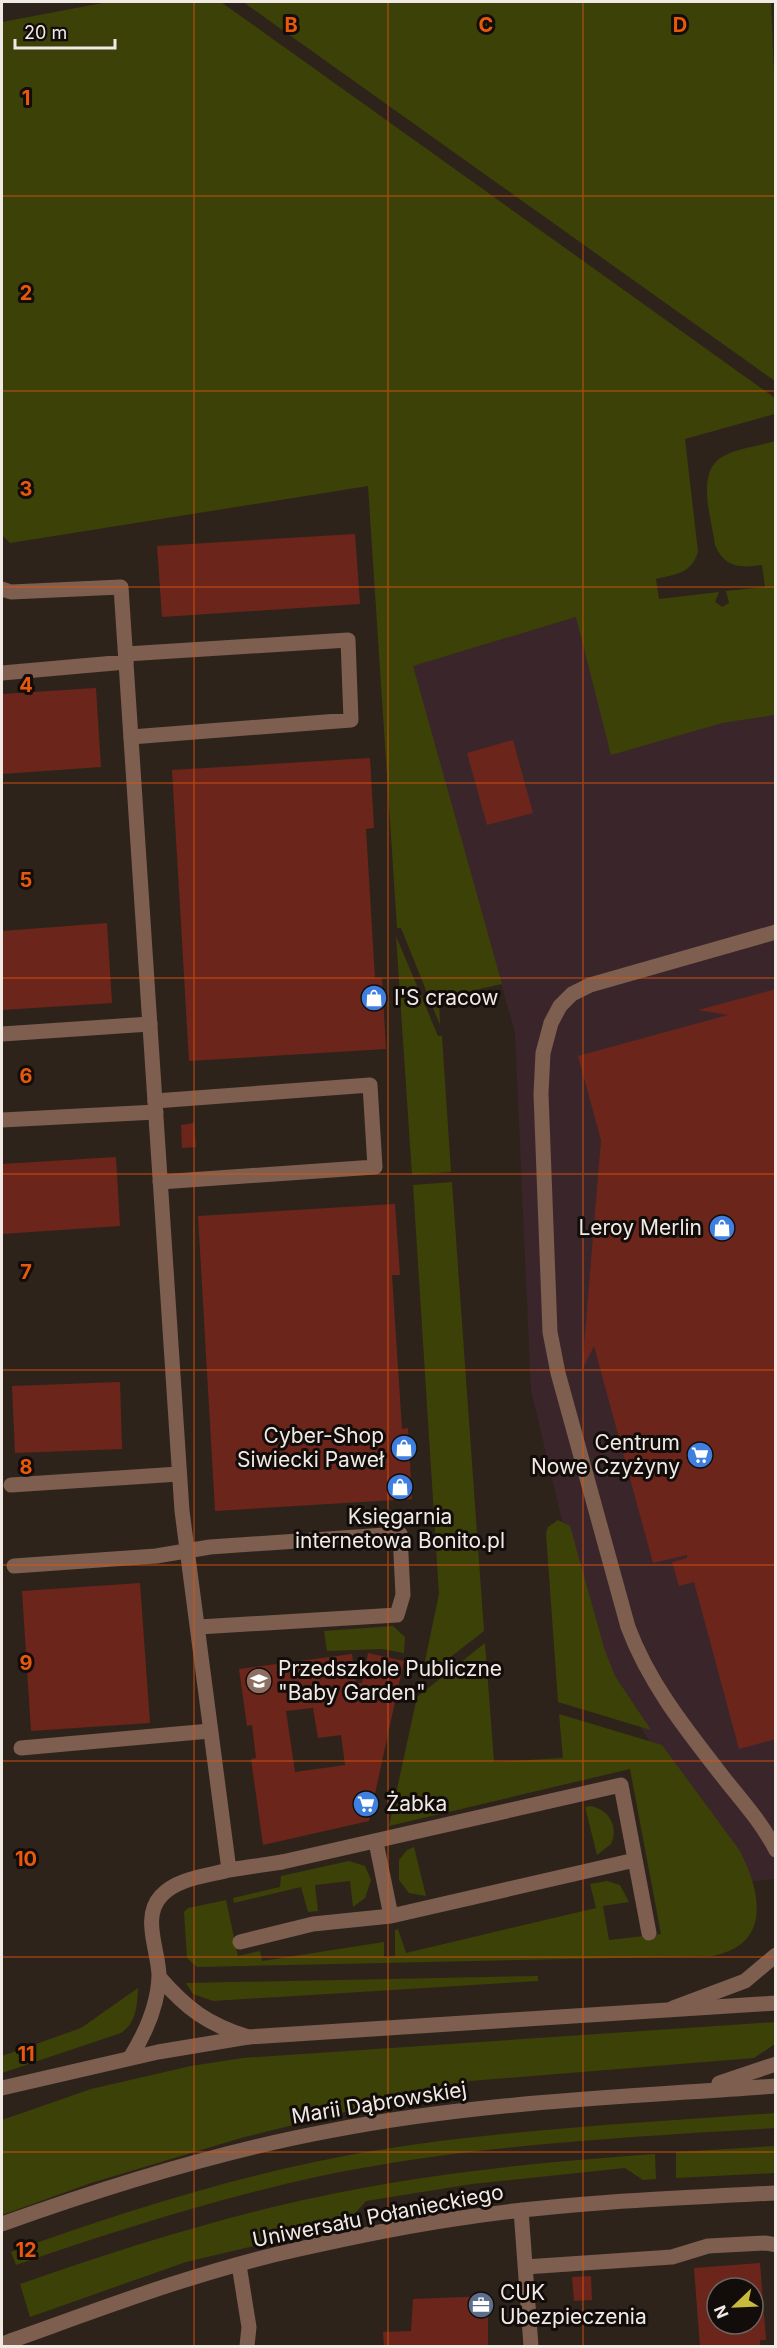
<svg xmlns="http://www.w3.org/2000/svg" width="777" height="2348" font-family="Inter,sans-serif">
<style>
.commercial{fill:#3a262a}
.green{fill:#3c4107}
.building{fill:#6c251a;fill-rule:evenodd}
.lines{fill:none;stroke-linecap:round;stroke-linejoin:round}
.service{stroke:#7d5e4f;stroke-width:15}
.minor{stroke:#7d5e4f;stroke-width:15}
.tertiary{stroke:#7d5e4f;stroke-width:15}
.grid{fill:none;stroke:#e8590c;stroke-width:1.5;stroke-opacity:0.55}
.labels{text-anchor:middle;stroke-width:6;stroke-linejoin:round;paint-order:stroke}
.poi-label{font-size:21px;fill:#f1e9e4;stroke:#120d0a;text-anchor:start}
.street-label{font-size:21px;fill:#f1e9e4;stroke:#120d0a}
.grid-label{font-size:20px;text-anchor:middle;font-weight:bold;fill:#e8590c;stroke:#120d0a;stroke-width:6;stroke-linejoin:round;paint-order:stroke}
</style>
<rect width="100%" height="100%" fill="#2e231a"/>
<path class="commercial" d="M 576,617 L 722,723 L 775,715 L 775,1879 L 739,1882 L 609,1678 L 587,1625 L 531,1390 L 515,1033 L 412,666 Z"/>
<path class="green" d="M 108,2 L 221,2 L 775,398 L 775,414 L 685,439 L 698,552 C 691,574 676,574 656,579 L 659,599 L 719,592 L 715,602 L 722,607 L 729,603 L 726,591 L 765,587 L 762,565 C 740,568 725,568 715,545 C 712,520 695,473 722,457 C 736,448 759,446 775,441 L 775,715 L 722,723 L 611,755 L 576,617 L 413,666 L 502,984 L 439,998 L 440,1025 L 401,928 L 397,928 L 368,486 L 10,543 L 2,535 L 2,22 Z
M 243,2 L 771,2 L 776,124 L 775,381 Z
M 396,936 L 438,1036 L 442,1036 L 451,1172 L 412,1175 Z
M 452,1182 L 484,1631 L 421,1680 L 439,1594 L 413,1185 Z
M 558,1520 L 570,1526 L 605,1651 L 615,1676 L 651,1730 L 558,1702 L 546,1533 L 548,1527 Z
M 393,1626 L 405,1637 L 404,1653 L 382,1649 L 327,1651 L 324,1631 Z
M 485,1643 L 494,1762 L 563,1758 L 559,1714 L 662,1745 L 740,1851 C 762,1894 771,1945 712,1956 L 197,1967 L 187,1958 L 184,1912 L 188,1908 L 226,1900 L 238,1956 L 260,1951 L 262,1961 L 384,1942 L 384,1957 L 395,1956 L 395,1930 L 398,1929 L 406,1953 L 596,1908 L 590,1884 L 607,1881 L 620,1885 L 629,1902 L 603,1906 L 609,1940 L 661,1934 L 630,1769 L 389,1826 L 417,1697 Z
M 590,1806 C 609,1809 619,1827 611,1844 L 597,1855 L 585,1807 Z
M 414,1847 L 426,1896 L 409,1893 L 399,1880 L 399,1860 L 407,1850 Z
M 349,1861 L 365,1866 L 371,1880 L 365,1898 L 353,1907 L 350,1881 L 315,1885 L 318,1911 L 308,1912 L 301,1887 L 234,1903 L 233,1898 L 280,1887 L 281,1876 Z
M 538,1976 L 538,1981 L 213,2001 L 193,1994 L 186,1983 Z
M 138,1988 C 137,2005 137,2022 121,2033 L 2,2073 L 2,2056 L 81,2028 Z
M 775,2022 L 775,2044 L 754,2058 L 470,2081 L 241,2138 L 91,2183 L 2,2215 L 2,2120 L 91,2089 L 191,2066 L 243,2058 Z
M 775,2113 L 775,2128 C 625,2137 473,2145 325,2175 C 219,2198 118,2230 16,2265 L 11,2252 C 130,2209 252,2171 378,2150 C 509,2129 643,2123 775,2113 Z
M 775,2146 L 775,2173 L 676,2178 L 676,2152 Z
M 655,2154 L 656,2179 L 643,2180 L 625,2168 L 472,2184 L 366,2201 L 352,2217 L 352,2223 L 186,2262 L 30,2317 L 20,2284 C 103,2255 187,2228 273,2207 C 398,2176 527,2163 655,2154 Z"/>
<path class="building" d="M 355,534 L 360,604 L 162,617 L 157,546 Z
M 96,688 L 101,767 L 2,774 L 2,694 Z
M 513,740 L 533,813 L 487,825 L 467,753 Z
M 370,758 L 374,828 L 366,829 L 375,978 L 382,978 L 386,1049 L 189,1061 L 172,770 Z
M 107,923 L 112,1003 L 2,1010 L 2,931 Z
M 776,989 L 776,1739 L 739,1749 L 694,1582 L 679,1586 L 672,1562 L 687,1558 L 687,1555 L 653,1563 L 594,1346 L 582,1370 L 601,1140 L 578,1056 L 728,1015 L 698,1010 Z
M 194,1123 L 196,1147 L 182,1148 L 181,1125 Z
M 116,1157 L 120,1226 L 2,1234 L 2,1164 Z
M 395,1204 L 400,1275 L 392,1275 L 402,1429 L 408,1428 L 412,1499 L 215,1511 L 198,1216 Z
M 120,1382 L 122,1449 L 15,1453 L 12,1386 Z
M 140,1583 L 150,1723 L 31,1731 L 22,1591 Z
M 368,1653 L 404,1661 L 369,1821 L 263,1845 L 251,1759 L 256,1758 L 252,1725 L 247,1726 L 239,1669 L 352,1654 L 356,1683 L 362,1683 ZM 313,1708 L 318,1738 L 341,1735 L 345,1765 L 295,1772 L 286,1711 Z
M 760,2263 L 766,2340 L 760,2340 L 760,2346 L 700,2346 L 694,2268 ZM 717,2288 L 753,2288 L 753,2324 L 717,2324 Z
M 591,2276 L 592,2300 L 574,2301 L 572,2277 Z
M 488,2296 L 488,2346 L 384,2346 L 383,2332 L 411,2331 L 413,2299 Z"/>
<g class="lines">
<path class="service" d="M 126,654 L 348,640 L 351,720 L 131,737
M 2,673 L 126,662
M 776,932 L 590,985 L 572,994 L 560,1006 L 551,1023 L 543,1053 L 541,1094 L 550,1332 L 558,1373 L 628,1627 C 650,1686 689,1733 727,1782 C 745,1804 763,1825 776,1850
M 2,1034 L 150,1024
M 155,1101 L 370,1085 L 375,1167 L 160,1182
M 2,1120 L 156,1112
M 11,1485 L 179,1474
M 14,1566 L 156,1556 L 210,1547 L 400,1534 L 403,1595 L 397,1615 L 199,1627
M 21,1748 L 210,1731
M 376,1842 L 391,1916
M 282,1862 L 621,1785 L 649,1933
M 240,1942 L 313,1924 L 391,1916 L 635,1860
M 673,2008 L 745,1981 L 776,1955"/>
<path class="minor" d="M 2,589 L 11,592 L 121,587 L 182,1511 L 229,1870 C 207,1876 177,1878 161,1896 C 141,1917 159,1952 159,1976 C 158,2006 145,2034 130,2058
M 229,1870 L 282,1862
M 159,1977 C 187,2009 207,2024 248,2037
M 521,2210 L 531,2346
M 239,2265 L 249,2327 L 247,2346
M 525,2267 L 672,2257 L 708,2246 L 766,2243 L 776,2245
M 2,2344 C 98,2310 195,2272 295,2250 C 352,2237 410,2225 468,2217 C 570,2202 673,2198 776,2193"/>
<path class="tertiary" d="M 719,2083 L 776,2064
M 2,2088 L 158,2052 L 248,2037 L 776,2003
M 2,2224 C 108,2186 217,2152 329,2131 C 476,2102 626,2097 776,2086"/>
</g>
<path class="grid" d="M 194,2 L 194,2346M 388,2 L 388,2346M 583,2 L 583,2346M 2,196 L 776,196M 2,391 L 776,391M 2,587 L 776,587M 2,783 L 776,783M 2,978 L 776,978M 2,1174 L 776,1174M 2,1370 L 776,1370M 2,1565 L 776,1565M 2,1761 L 776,1761M 2,1957 L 776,1957M 2,2152 L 776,2152"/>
<defs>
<symbol id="shop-disc" viewBox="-11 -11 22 22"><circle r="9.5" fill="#3f7fe0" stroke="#120d0a"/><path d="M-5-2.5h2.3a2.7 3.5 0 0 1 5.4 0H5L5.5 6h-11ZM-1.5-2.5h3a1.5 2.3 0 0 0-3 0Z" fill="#fff"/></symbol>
<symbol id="supermarket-disc" viewBox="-11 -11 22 22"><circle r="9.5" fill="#3f7fe0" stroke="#120d0a"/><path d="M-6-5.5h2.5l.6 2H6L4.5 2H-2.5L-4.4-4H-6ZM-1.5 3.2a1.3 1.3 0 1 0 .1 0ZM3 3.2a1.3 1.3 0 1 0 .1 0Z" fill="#fff"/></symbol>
<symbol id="school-disc" viewBox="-11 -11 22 22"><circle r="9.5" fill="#8d6e63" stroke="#120d0a"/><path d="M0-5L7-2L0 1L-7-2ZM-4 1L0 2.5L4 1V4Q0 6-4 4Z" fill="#fff"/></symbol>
<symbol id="office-disc" viewBox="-11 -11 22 22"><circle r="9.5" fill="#5c6f8a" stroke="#120d0a"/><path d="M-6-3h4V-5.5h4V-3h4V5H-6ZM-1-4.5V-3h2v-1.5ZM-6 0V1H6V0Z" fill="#fff"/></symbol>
</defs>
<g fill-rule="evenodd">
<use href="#shop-disc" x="359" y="983" width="30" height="30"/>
<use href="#shop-disc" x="707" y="1213" width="30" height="30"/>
<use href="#shop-disc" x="389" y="1433" width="30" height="30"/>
<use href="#supermarket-disc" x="685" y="1440" width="30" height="30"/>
<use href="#shop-disc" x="385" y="1472" width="30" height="30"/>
<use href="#school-disc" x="244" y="1666" width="30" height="30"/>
<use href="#supermarket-disc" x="351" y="1789" width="30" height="30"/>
<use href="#office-disc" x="466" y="2290" width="30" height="30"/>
</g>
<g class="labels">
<g class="poi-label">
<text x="394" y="1005">I'S cracow</text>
<text x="702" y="1235" text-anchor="end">Leroy Merlin</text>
<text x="384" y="1443" text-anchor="end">Cyber-Shop<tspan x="384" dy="24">Siwiecki Paweł</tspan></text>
<text x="680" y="1450" text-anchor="end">Centrum<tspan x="680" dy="24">Nowe Czyżyny</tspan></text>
<text x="400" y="1524" text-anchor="middle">Księgarnia<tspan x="400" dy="24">internetowa Bonito.pl</tspan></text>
<text x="278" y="1676">Przedszkole Publiczne<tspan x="278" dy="24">"Baby Garden"</tspan></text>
<text x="386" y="1811">Żabka</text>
<text x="500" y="2300">CUK<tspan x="500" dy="24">Ubezpieczenia</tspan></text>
</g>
<g class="street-label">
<text transform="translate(379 2103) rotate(-9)" y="7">Marii Dąbrowskiej</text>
<text transform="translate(378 2216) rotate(-11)" y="7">Uniwersału Połanieckiego</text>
</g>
</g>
<g class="grid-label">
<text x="291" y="32">B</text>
<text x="486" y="32">C</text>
<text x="680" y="32">D</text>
<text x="26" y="105">1</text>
<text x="26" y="300">2</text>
<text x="26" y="496">3</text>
<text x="26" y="692">4</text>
<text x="26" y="887">5</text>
<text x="26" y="1083">6</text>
<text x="26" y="1279">7</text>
<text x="26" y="1474">8</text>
<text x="26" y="1670">9</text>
<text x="26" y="1866">10</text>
<text x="26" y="2061">11</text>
<text x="26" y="2257">12</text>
</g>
<rect width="777" height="2348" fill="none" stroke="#f1e9e4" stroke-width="6"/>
<g transform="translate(735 2306) rotate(247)"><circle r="28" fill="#120d0a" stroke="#6b6561" stroke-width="1.5"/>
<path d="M0-4.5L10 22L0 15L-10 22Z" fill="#c8bb3b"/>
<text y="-9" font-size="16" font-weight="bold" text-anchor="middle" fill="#f1e9e4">N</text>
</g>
<path d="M15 39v9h100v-9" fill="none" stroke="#f1e9e4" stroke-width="3"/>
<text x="24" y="39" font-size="18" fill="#f1e9e4" stroke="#120d0a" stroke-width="4.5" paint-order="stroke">20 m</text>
</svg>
